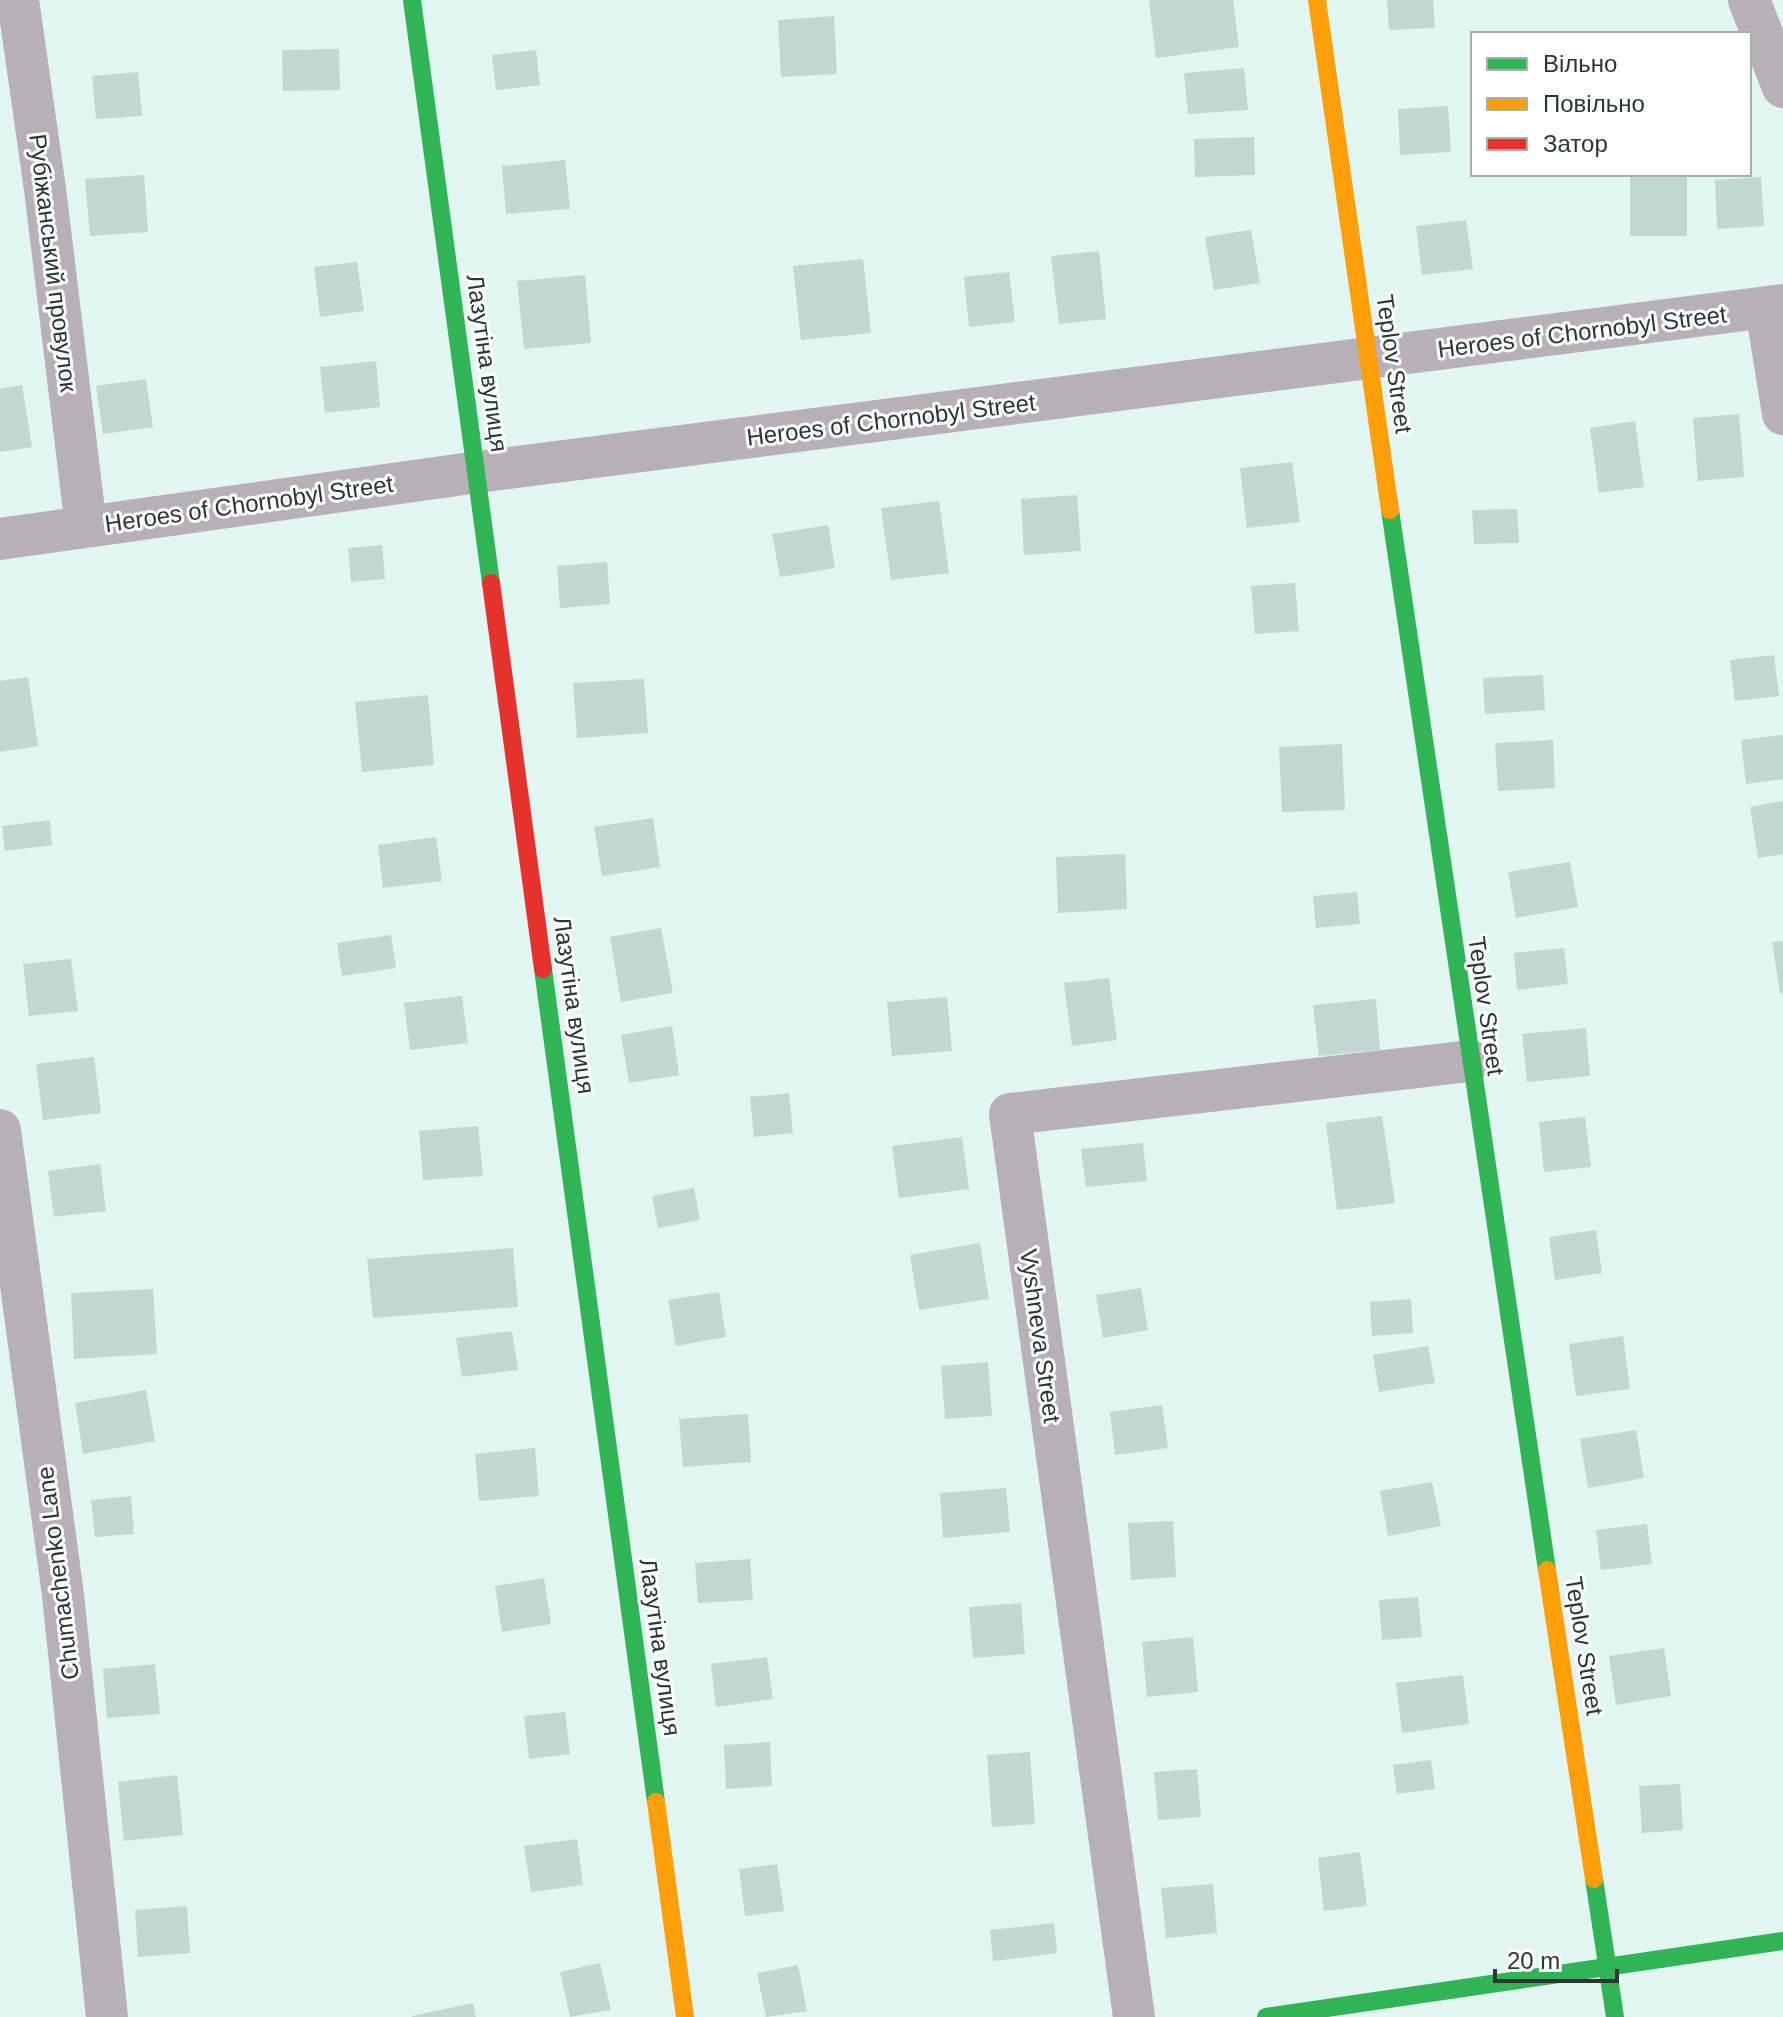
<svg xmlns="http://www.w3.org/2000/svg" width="1783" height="2017" font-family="Helvetica,sans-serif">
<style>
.building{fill:#c1d7d4}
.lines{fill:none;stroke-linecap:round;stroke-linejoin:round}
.street{stroke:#b8b0b9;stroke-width:42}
.fast{stroke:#30b455;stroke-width:18}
.slow{stroke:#ff9f0a;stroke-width:18}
.jam{stroke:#e5322d;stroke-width:18}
.labels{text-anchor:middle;stroke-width:6;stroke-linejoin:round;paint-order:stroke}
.street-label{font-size:24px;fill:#293835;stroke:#fff}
</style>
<rect width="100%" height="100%" fill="#e1f6f2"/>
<path class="building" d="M 1149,0 L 1233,0 L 1239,47 L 1156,58 Z
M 1387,0 L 1433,0 L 1435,28 L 1389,30 Z
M 834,16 L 837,74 L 781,77 L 778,20 Z
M 339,49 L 340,90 L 283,91 L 282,50 Z
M 536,50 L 540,85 L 496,90 L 492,55 Z
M 1244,68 L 1248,110 L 1188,114 L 1184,73 Z
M 138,72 L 142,116 L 96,119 L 92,76 Z
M 1448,106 L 1451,152 L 1400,155 L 1398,109 Z
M 1254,137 L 1255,175 L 1195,177 L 1194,139 Z
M 565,160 L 570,209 L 506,214 L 502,166 Z
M 1630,174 L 1687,174 L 1687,236 L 1630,236 Z
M 144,175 L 148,232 L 90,236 L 85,179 Z
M 1761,177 L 1764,226 L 1717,229 L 1715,180 Z
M 1466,220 L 1473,269 L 1422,275 L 1416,226 Z
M 1251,230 L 1260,283 L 1214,290 L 1205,237 Z
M 1099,251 L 1106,319 L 1059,324 L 1051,256 Z
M 863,259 L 871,333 L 801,340 L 793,266 Z
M 357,262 L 364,311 L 320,317 L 314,267 Z
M 1009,272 L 1015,322 L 969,327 L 964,277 Z
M 585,275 L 591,343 L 524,349 L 517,281 Z
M 376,361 L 380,407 L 325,413 L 320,367 Z
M 146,379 L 153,427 L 103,434 L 96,386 Z
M 22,385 L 32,447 L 0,452 L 0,389 Z
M 1739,414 L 1744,477 L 1698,481 L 1693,418 Z
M 1635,421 L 1644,487 L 1599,493 L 1590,428 Z
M 1292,462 L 1300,522 L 1247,528 L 1240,468 Z
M 1077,495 L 1081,551 L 1024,555 L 1021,499 Z
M 939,501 L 949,573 L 891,580 L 881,508 Z
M 1517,509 L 1519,543 L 1474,544 L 1472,510 Z
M 828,525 L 835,568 L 780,577 L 772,534 Z
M 382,545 L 385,579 L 351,582 L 348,548 Z
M 607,562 L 610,604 L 560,608 L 557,566 Z
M 1295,583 L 1299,631 L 1255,634 L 1251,586 Z
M 1774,655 L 1779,696 L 1735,701 L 1730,660 Z
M 1543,675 L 1545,710 L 1485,714 L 1483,678 Z
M 28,677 L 38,746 L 0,752 L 0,681 Z
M 644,679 L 648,733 L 577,738 L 573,683 Z
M 428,695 L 434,765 L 362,772 L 355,702 Z
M 1783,735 L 1783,779 L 1746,784 L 1741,740 Z
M 1553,740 L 1555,788 L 1498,791 L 1495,743 Z
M 1342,744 L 1345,810 L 1282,812 L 1279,747 Z
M 1783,801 L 1783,854 L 1758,858 L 1750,807 Z
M 653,818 L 660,867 L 602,876 L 594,827 Z
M 50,820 L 52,845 L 5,851 L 2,826 Z
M 436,837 L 442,881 L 383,888 L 378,845 Z
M 1125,854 L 1127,909 L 1058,913 L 1056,857 Z
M 1570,862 L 1578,907 L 1516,918 L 1508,872 Z
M 1357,892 L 1360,924 L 1316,928 L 1313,896 Z
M 661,928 L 673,993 L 621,1002 L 610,937 Z
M 391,935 L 396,968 L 342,976 L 337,943 Z
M 1783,941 L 1783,993 L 1780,993 L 1772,942 Z
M 1564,948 L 1568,984 L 1517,990 L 1514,953 Z
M 71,959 L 78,1011 L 29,1016 L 23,964 Z
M 1109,978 L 1117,1040 L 1072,1046 L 1064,983 Z
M 462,996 L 468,1043 L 410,1050 L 404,1003 Z
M 947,997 L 952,1051 L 892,1056 L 887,1002 Z
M 1376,999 L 1380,1050 L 1319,1056 L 1313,1005 Z
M 672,1026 L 679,1075 L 629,1083 L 621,1035 Z
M 1586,1028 L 1590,1076 L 1527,1082 L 1522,1034 Z
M 94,1057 L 101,1113 L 43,1120 L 36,1064 Z
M 789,1093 L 793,1133 L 754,1137 L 750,1097 Z
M 1382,1116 L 1395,1203 L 1337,1210 L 1326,1123 Z
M 1585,1117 L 1591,1167 L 1544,1172 L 1539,1122 Z
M 478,1126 L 483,1176 L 423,1180 L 419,1131 Z
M 962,1137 L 969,1189 L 899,1198 L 892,1146 Z
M 1143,1143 L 1147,1181 L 1086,1187 L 1081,1149 Z
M 100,1164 L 106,1211 L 54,1217 L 48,1171 Z
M 694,1188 L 700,1220 L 658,1228 L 652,1196 Z
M 1596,1230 L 1602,1273 L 1555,1280 L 1549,1237 Z
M 980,1243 L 989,1299 L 919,1310 L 910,1255 Z
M 513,1248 L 518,1307 L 373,1318 L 367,1259 Z
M 1141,1288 L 1148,1330 L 1103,1338 L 1096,1295 Z
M 153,1289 L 157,1354 L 74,1359 L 71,1293 Z
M 719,1292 L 726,1337 L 676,1346 L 668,1300 Z
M 1411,1299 L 1413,1333 L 1372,1336 L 1370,1302 Z
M 512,1331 L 518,1370 L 462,1377 L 456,1338 Z
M 1623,1336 L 1630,1389 L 1576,1396 L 1569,1344 Z
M 1428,1346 L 1435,1383 L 1379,1392 L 1373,1355 Z
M 988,1362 L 992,1416 L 945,1419 L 941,1366 Z
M 146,1390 L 155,1441 L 83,1454 L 75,1403 Z
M 1162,1405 L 1168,1448 L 1115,1455 L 1110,1412 Z
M 748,1414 L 751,1462 L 683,1467 L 679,1419 Z
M 1636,1430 L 1644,1478 L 1588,1488 L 1580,1439 Z
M 535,1448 L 539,1496 L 479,1501 L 475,1454 Z
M 1432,1482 L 1441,1526 L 1388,1536 L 1380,1491 Z
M 1006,1488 L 1010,1532 L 943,1538 L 940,1493 Z
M 131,1496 L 134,1534 L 95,1537 L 91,1500 Z
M 1173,1521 L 1176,1577 L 1131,1580 L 1128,1523 Z
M 1647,1524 L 1652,1564 L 1601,1570 L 1596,1530 Z
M 750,1559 L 753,1600 L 698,1603 L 695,1563 Z
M 544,1578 L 551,1624 L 502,1632 L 495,1586 Z
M 1418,1597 L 1422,1637 L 1382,1640 L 1379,1600 Z
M 1021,1603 L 1025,1654 L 973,1658 L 969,1607 Z
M 1193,1637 L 1198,1692 L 1147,1697 L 1142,1642 Z
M 1664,1648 L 1671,1696 L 1616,1705 L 1609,1656 Z
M 767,1657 L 773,1699 L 716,1707 L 711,1664 Z
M 155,1664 L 160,1714 L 107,1718 L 103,1669 Z
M 1463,1675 L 1469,1724 L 1402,1733 L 1396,1683 Z
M 565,1712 L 570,1754 L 529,1759 L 524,1716 Z
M 770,1742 L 772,1786 L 726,1789 L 724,1745 Z
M 1030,1752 L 1035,1824 L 992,1827 L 987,1755 Z
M 1431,1760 L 1435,1789 L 1397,1794 L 1393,1765 Z
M 1197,1769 L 1201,1817 L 1158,1820 L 1154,1772 Z
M 177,1775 L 183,1835 L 124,1841 L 118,1782 Z
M 1680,1784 L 1683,1830 L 1642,1833 L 1639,1786 Z
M 577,1839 L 583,1885 L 531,1892 L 524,1846 Z
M 1360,1852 L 1367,1906 L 1324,1911 L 1318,1858 Z
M 777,1864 L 784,1911 L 745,1916 L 739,1869 Z
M 1213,1884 L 1217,1933 L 1166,1938 L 1161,1888 Z
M 187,1906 L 190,1953 L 138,1957 L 135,1910 Z
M 1054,1923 L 1057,1953 L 993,1961 L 990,1930 Z
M 600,1963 L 611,2010 L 570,2017 L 560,1972 Z
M 798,1965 L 807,2011 L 766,2017 L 757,1973 Z
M 473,2003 L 476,2017 L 412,2017 L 412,2016 Z"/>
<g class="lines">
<path class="street" d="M 18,0 L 45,189 L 86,527
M 1749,0 L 1783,87
M 1766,308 L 1783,414
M 0,539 L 478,472 L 1783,305
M 0,1130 L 63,1595 L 107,2017
M 1134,2017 L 1010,1114 L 1470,1061"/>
<path class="fast" d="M 412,0 L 491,583
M 1390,510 L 1547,1570
M 543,969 L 656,1802
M 1594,1879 L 1615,2017
M 1266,2017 L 1783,1941"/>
<path class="slow" d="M 1317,0 L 1390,510
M 1547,1570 L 1594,1879
M 656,1802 L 685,2017"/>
<path class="jam" d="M 491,583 L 543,969"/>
</g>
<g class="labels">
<g class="street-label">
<text transform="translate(53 263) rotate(83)" y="8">Рубіжанський провулок</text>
<text transform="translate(1582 332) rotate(-7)" y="8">Heroes of Chornobyl Street</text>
<text transform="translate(487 363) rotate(82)" y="8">Лазутіна вулиця</text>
<text transform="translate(1394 364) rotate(82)" y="8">Teplov Street</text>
<text transform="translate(891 420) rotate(-7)" y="8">Heroes of Chornobyl Street</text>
<text transform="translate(249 504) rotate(-8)" y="8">Heroes of Chornobyl Street</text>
<text transform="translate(574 1005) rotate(82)" y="8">Лазутіна вулиця</text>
<text transform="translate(1486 1006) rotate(82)" y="8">Teplov Street</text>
<text transform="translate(1040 1336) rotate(82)" y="8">Vyshneva Street</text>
<text transform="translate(58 1573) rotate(-97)" y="8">Chumachenko Lane</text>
<text transform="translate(1584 1646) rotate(81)" y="8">Teplov Street</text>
<text transform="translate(660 1647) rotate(82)" y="8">Лазутіна вулиця</text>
</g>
</g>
<rect x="1471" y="32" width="280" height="144" fill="#ffffff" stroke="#a9afae" stroke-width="2"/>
<rect x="1487" y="58" width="40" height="12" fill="#30b455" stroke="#a9afae" stroke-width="2"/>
<text x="1543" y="72" font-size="24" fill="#293835">Вільно</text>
<rect x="1487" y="98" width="40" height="12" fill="#ff9f0a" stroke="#a9afae" stroke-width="2"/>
<text x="1543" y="112" font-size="24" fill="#293835">Повільно</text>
<rect x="1487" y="138" width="40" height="12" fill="#e5322d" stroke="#a9afae" stroke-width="2"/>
<text x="1543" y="152" font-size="24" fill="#293835">Затор</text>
<path d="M1495 1969v12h122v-12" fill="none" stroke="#293835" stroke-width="4"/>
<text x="1507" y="1969" font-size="24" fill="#293835" stroke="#ffffff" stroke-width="6" paint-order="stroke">20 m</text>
</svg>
